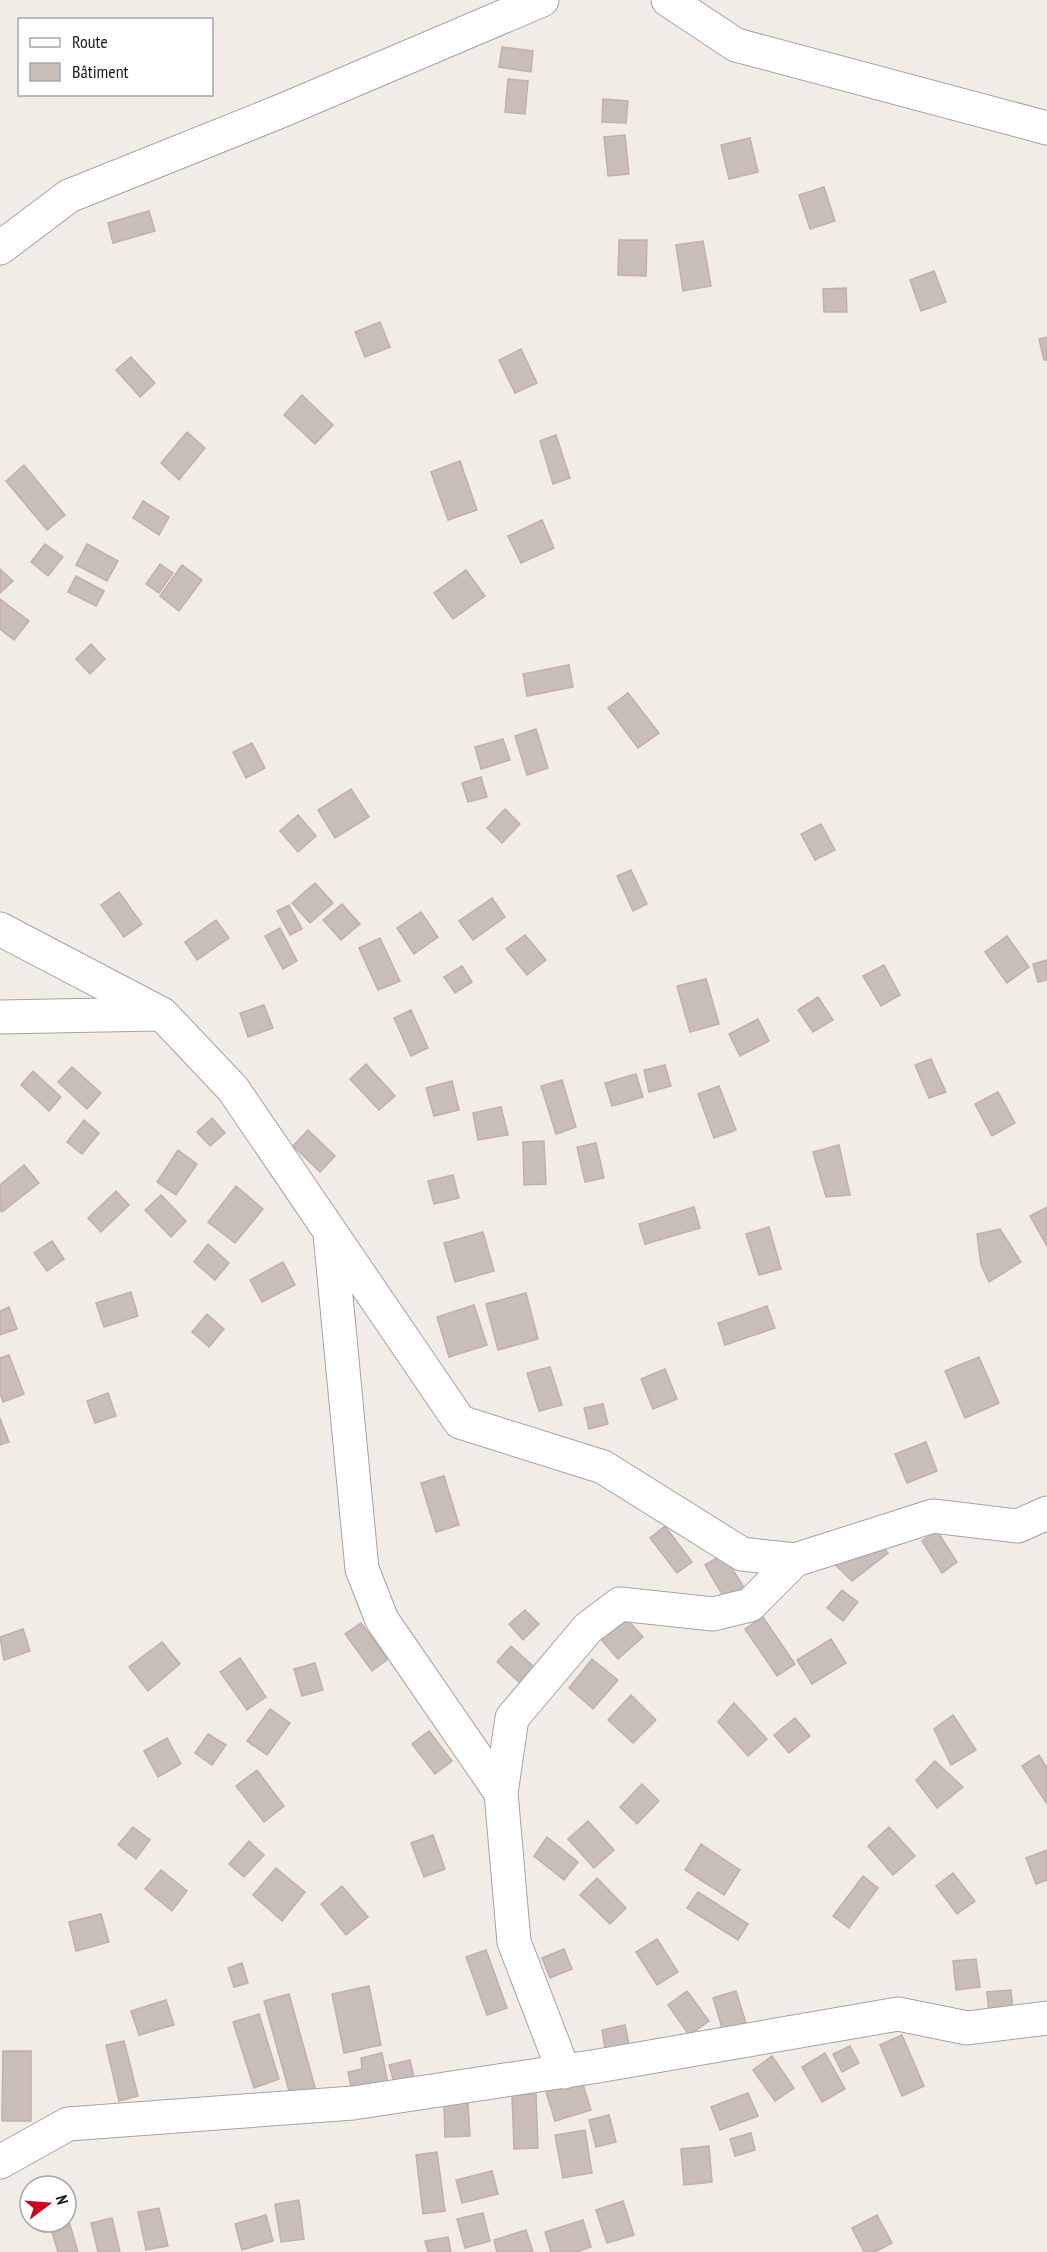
<svg xmlns="http://www.w3.org/2000/svg" width="1047" height="2252" font-family="'PT Sans Narrow',sans-serif">
<style>
.building{fill:#c9bdb9;stroke:#c3b0a7;stroke-width:1.5}
.lines{fill:none;stroke-linecap:round;stroke-linejoin:round}
.minor-casing{stroke:#a4a4a4;stroke-width:35}
.minor{stroke:#fff;stroke-width:33}
</style>
<rect width="100%" height="100%" fill="#f1ece6"/>
<path class="building" d="M 502,47 L 533,51 L 531,72 L 499,67 Z
M 508,79 L 528,81 L 525,114 L 505,112 Z
M 603,99 L 628,101 L 626,123 L 602,122 Z
M 625,135 L 629,174 L 608,176 L 604,137 Z
M 750,138 L 758,172 L 729,179 L 721,145 Z
M 824,187 L 835,221 L 810,229 L 799,195 Z
M 149,211 L 155,231 L 113,243 L 108,223 Z
M 619,240 L 647,240 L 646,276 L 618,275 Z
M 703,241 L 711,286 L 683,291 L 676,245 Z
M 934,271 L 946,302 L 921,311 L 910,280 Z
M 846,288 L 847,312 L 824,312 L 823,289 Z
M 380,322 L 390,347 L 365,357 L 355,332 Z
M 1047,337 L 1047,360 L 1044,360 L 1039,339 Z
M 521,349 L 537,383 L 515,393 L 499,360 Z
M 131,357 L 155,383 L 140,397 L 116,370 Z
M 302,395 L 333,425 L 315,444 L 284,415 Z
M 187,432 L 205,448 L 179,480 L 161,463 Z
M 556,435 L 570,478 L 553,484 L 540,441 Z
M 460,461 L 477,510 L 448,520 L 431,472 Z
M 24,465 L 65,515 L 47,530 L 6,481 Z
M 143,501 L 169,517 L 159,535 L 133,518 Z
M 542,520 L 554,548 L 521,563 L 508,536 Z
M 45,544 L 63,557 L 48,576 L 31,562 Z
M 87,544 L 118,561 L 107,581 L 76,565 Z
M 160,564 L 173,573 L 159,593 L 146,584 Z
M 182,565 L 202,580 L 179,611 L 160,596 Z
M 0,569 L 13,581 L 0,593 Z
M 466,570 L 485,596 L 453,619 L 434,593 Z
M 76,576 L 104,591 L 96,606 L 68,592 Z
M 0,599 L 29,621 L 14,640 L 0,629 Z
M 91,644 L 105,659 L 90,674 L 76,659 Z
M 569,665 L 573,687 L 527,696 L 523,674 Z
M 628,693 L 659,733 L 638,748 L 608,708 Z
M 536,729 L 548,768 L 527,775 L 515,736 Z
M 503,739 L 510,760 L 481,769 L 475,747 Z
M 252,743 L 265,768 L 246,778 L 233,752 Z
M 481,777 L 487,797 L 468,802 L 462,783 Z
M 351,789 L 369,817 L 335,838 L 318,810 Z
M 505,809 L 520,824 L 502,843 L 487,828 Z
M 298,815 L 316,836 L 298,852 L 280,831 Z
M 821,824 L 835,850 L 815,860 L 801,834 Z
M 631,870 L 647,904 L 633,911 L 617,876 Z
M 315,883 L 333,903 L 310,923 L 292,903 Z
M 119,892 L 142,924 L 124,937 L 101,905 Z
M 492,898 L 505,917 L 473,940 L 459,921 Z
M 342,904 L 360,924 L 341,940 L 323,920 Z
M 289,905 L 302,929 L 290,935 L 277,911 Z
M 421,912 L 438,937 L 414,954 L 397,928 Z
M 216,920 L 229,938 L 197,960 L 185,942 Z
M 280,928 L 297,961 L 283,969 L 265,936 Z
M 525,935 L 546,960 L 527,975 L 506,949 Z
M 1007,936 L 1029,967 L 1007,983 L 985,952 Z
M 380,938 L 400,981 L 378,990 L 359,948 Z
M 1047,960 L 1047,980 L 1038,982 L 1033,964 Z
M 884,965 L 900,995 L 881,1006 L 863,976 Z
M 462,966 L 472,982 L 455,993 L 444,977 Z
M 706,979 L 719,1024 L 690,1032 L 677,986 Z
M 818,997 L 833,1020 L 813,1032 L 798,1010 Z
M 264,1005 L 273,1028 L 248,1037 L 240,1013 Z
M 411,1010 L 428,1048 L 411,1056 L 394,1018 Z
M 758,1019 L 769,1041 L 740,1056 L 729,1034 Z
M 931,1059 L 946,1092 L 929,1098 L 915,1065 Z
M 366,1064 L 395,1096 L 379,1110 L 350,1079 Z
M 665,1065 L 671,1086 L 649,1092 L 644,1070 Z
M 72,1067 L 101,1093 L 87,1109 L 58,1082 Z
M 33,1071 L 61,1097 L 49,1111 L 21,1085 Z
M 636,1074 L 643,1097 L 612,1106 L 605,1083 Z
M 562,1080 L 576,1127 L 556,1134 L 541,1086 Z
M 452,1081 L 459,1110 L 434,1116 L 426,1088 Z
M 719,1086 L 736,1130 L 714,1138 L 698,1094 Z
M 998,1092 L 1015,1123 L 992,1136 L 975,1104 Z
M 501,1107 L 508,1135 L 478,1140 L 473,1113 Z
M 212,1118 L 225,1133 L 210,1146 L 197,1132 Z
M 84,1120 L 99,1133 L 82,1154 L 67,1142 Z
M 308,1130 L 335,1156 L 320,1172 L 293,1146 Z
M 544,1141 L 546,1184 L 524,1185 L 523,1142 Z
M 596,1143 L 604,1178 L 585,1182 L 577,1147 Z
M 839,1145 L 850,1195 L 826,1197 L 813,1152 Z
M 178,1150 L 197,1164 L 176,1195 L 157,1182 Z
M 24,1165 L 39,1183 L 2,1212 L 0,1209 L 0,1185 Z
M 453,1175 L 459,1198 L 434,1204 L 428,1181 Z
M 236,1186 L 263,1209 L 235,1243 L 208,1222 Z
M 116,1191 L 129,1205 L 101,1232 L 88,1218 Z
M 161,1195 L 186,1221 L 171,1237 L 145,1210 Z
M 694,1207 L 700,1228 L 645,1244 L 639,1224 Z
M 1047,1207 L 1047,1246 L 1030,1216 Z
M 769,1227 L 781,1269 L 759,1275 L 746,1234 Z
M 1000,1229 L 1021,1262 L 989,1282 L 981,1265 L 977,1234 Z
M 483,1232 L 494,1271 L 455,1282 L 444,1243 Z
M 52,1241 L 64,1259 L 47,1271 L 34,1253 Z
M 208,1244 L 229,1263 L 215,1280 L 194,1262 Z
M 283,1262 L 295,1285 L 262,1302 L 250,1280 Z
M 131,1292 L 138,1316 L 104,1327 L 96,1303 Z
M 526,1293 L 538,1339 L 498,1350 L 486,1304 Z
M 474,1305 L 487,1345 L 449,1357 L 437,1317 Z
M 767,1306 L 775,1328 L 725,1345 L 718,1323 Z
M 9,1307 L 17,1329 L 0,1335 L 0,1311 Z
M 207,1314 L 224,1329 L 209,1347 L 192,1332 Z
M 9,1355 L 24,1394 L 3,1402 L 0,1393 L 0,1358 Z
M 979,1357 L 999,1403 L 965,1418 L 945,1371 Z
M 550,1367 L 562,1405 L 539,1411 L 527,1373 Z
M 665,1369 L 677,1399 L 653,1409 L 641,1379 Z
M 108,1393 L 116,1416 L 95,1423 L 87,1401 Z
M 603,1404 L 608,1424 L 589,1429 L 584,1408 Z
M 0,1418 L 9,1442 L 0,1445 Z
M 926,1442 L 937,1471 L 907,1483 L 895,1454 Z
M 444,1476 L 459,1525 L 436,1532 L 421,1483 Z
M 665,1526 L 692,1562 L 677,1573 L 650,1538 Z
M 937,1531 L 957,1562 L 942,1573 L 922,1541 Z
M 874,1535 L 888,1553 L 852,1581 L 821,1551 Z
M 723,1554 L 745,1589 L 726,1601 L 705,1565 Z
M 842,1590 L 858,1602 L 843,1621 L 827,1608 Z
M 525,1610 L 539,1624 L 523,1640 L 509,1624 Z
M 623,1615 L 643,1637 L 618,1659 L 599,1637 Z
M 763,1617 L 795,1664 L 777,1676 L 745,1629 Z
M 361,1623 L 388,1659 L 372,1671 L 345,1634 Z
M 23,1629 L 30,1651 L 4,1660 L 0,1637 Z
M 831,1639 L 846,1663 L 812,1684 L 797,1660 Z
M 162,1642 L 180,1664 L 148,1691 L 129,1667 Z
M 511,1646 L 534,1667 L 519,1682 L 497,1662 Z
M 240,1658 L 266,1697 L 247,1710 L 220,1672 Z
M 592,1659 L 618,1680 L 593,1709 L 569,1688 Z
M 315,1663 L 323,1690 L 302,1696 L 294,1669 Z
M 631,1695 L 656,1720 L 633,1743 L 608,1720 Z
M 734,1703 L 767,1739 L 748,1756 L 718,1722 Z
M 270,1709 L 290,1723 L 267,1755 L 247,1741 Z
M 953,1715 L 976,1750 L 951,1765 L 934,1729 Z
M 795,1718 L 810,1736 L 789,1753 L 774,1735 Z
M 429,1731 L 452,1761 L 435,1774 L 412,1744 Z
M 208,1734 L 226,1745 L 212,1765 L 195,1753 Z
M 167,1738 L 181,1764 L 158,1777 L 144,1751 Z
M 1039,1755 L 1047,1768 L 1047,1804 L 1022,1766 Z
M 935,1761 L 963,1787 L 937,1808 L 916,1780 Z
M 257,1770 L 284,1806 L 264,1822 L 236,1786 Z
M 642,1784 L 659,1801 L 637,1824 L 620,1807 Z
M 588,1821 L 614,1850 L 594,1868 L 568,1839 Z
M 133,1827 L 150,1840 L 136,1859 L 118,1845 Z
M 889,1827 L 915,1856 L 893,1875 L 868,1846 Z
M 433,1835 L 445,1869 L 424,1877 L 411,1843 Z
M 547,1837 L 578,1862 L 564,1880 L 534,1856 Z
M 249,1841 L 264,1855 L 244,1877 L 229,1864 Z
M 701,1844 L 740,1870 L 724,1895 L 685,1870 Z
M 1047,1850 L 1047,1880 L 1036,1884 L 1026,1858 Z
M 276,1868 L 305,1892 L 282,1921 L 253,1895 Z
M 161,1870 L 187,1891 L 172,1911 L 145,1889 Z
M 953,1873 L 975,1901 L 957,1914 L 936,1886 Z
M 863,1876 L 878,1888 L 849,1928 L 833,1916 Z
M 597,1878 L 626,1908 L 610,1924 L 580,1895 Z
M 342,1886 L 368,1917 L 346,1935 L 321,1904 Z
M 698,1892 L 748,1924 L 738,1940 L 687,1908 Z
M 101,1914 L 109,1942 L 76,1951 L 69,1922 Z
M 657,1939 L 678,1972 L 657,1985 L 636,1952 Z
M 564,1949 L 572,1969 L 550,1978 L 542,1958 Z
M 486,1950 L 507,2008 L 487,2015 L 466,1957 Z
M 976,1959 L 980,1987 L 956,1990 L 953,1961 Z
M 242,1963 L 248,1983 L 234,1987 L 228,1968 Z
M 369,1986 L 381,2045 L 344,2053 L 332,1994 Z
M 1011,1990 L 1013,2011 L 989,2014 L 987,1992 Z
M 687,1991 L 709,2021 L 689,2035 L 668,2005 Z
M 736,1991 L 746,2023 L 723,2031 L 713,1998 Z
M 289,1994 L 316,2091 L 291,2098 L 264,2001 Z
M 166,2000 L 174,2025 L 139,2035 L 131,2011 Z
M 259,2014 L 279,2079 L 254,2088 L 233,2022 Z
M 625,2025 L 630,2049 L 606,2054 L 602,2030 Z
M 902,2035 L 924,2086 L 902,2096 L 880,2045 Z
M 124,2041 L 138,2096 L 119,2101 L 106,2045 Z
M 850,2046 L 859,2063 L 842,2072 L 833,2054 Z
M 3,2051 L 31,2051 L 31,2121 L 2,2121 Z
M 382,2053 L 389,2089 L 353,2096 L 348,2072 L 362,2069 L 361,2058 Z
M 825,2053 L 845,2089 L 822,2102 L 802,2067 Z
M 772,2056 L 794,2088 L 775,2101 L 753,2070 Z
M 410,2060 L 415,2081 L 395,2086 L 389,2065 Z
M 582,2081 L 591,2110 L 555,2121 L 546,2092 Z
M 748,2093 L 758,2116 L 720,2130 L 711,2107 Z
M 536,2094 L 538,2148 L 514,2149 L 512,2095 Z
M 468,2103 L 470,2136 L 445,2137 L 444,2104 Z
M 609,2115 L 616,2142 L 596,2147 L 589,2120 Z
M 585,2130 L 592,2173 L 563,2178 L 555,2135 Z
M 751,2133 L 755,2150 L 735,2156 L 730,2139 Z
M 709,2146 L 712,2182 L 684,2185 L 681,2149 Z
M 437,2152 L 445,2211 L 423,2214 L 416,2155 Z
M 492,2171 L 498,2194 L 462,2203 L 456,2180 Z
M 299,2200 L 304,2239 L 281,2242 L 275,2204 Z
M 623,2201 L 634,2235 L 607,2243 L 596,2210 Z
M 159,2208 L 168,2246 L 146,2250 L 138,2212 Z
M 483,2213 L 490,2241 L 465,2248 L 457,2219 Z
M 67,2215 L 78,2252 L 58,2252 L 49,2222 L 66,2222 Z
M 266,2215 L 273,2241 L 242,2250 L 235,2224 Z
M 877,2215 L 892,2243 L 875,2252 L 864,2252 L 852,2228 Z
M 112,2218 L 120,2252 L 98,2252 L 91,2223 Z
M 583,2220 L 591,2247 L 576,2252 L 551,2252 L 545,2232 Z
M 526,2230 L 533,2252 L 497,2252 L 494,2240 Z
M 448,2237 L 451,2252 L 428,2252 L 425,2241 Z"/>
<g class="lines">
<defs>
<path id="minor" d="M 668,0 L 736,45 L 1047,128
M 0,248 L 69,196 L 281,111 L 542,0
M 0,929 L 162,1014 L 233,1089 L 460,1422 L 603,1467 L 742,1554 L 795,1560 L 933,1516 L 1018,1526 L 1047,1513
M 0,1017 L 157,1014
M 330,1234 L 362,1569 L 382,1620 L 501,1793
M 564,2072 L 514,1942 L 501,1793 L 512,1718 L 588,1628 L 620,1604 L 713,1614 L 750,1605 L 795,1560
M 0,2162 L 68,2124 L 353,2103 L 598,2066 L 898,2014 L 967,2028 L 1047,2018"/>
</defs>
<use href="#minor" class="minor-casing"/>
<use href="#minor" class="minor"/>
</g>
<rect x="18" y="18" width="195" height="78" fill="#ffffff" stroke="#a6a6a6" stroke-width="1.5"/>
<rect x="30" y="38" width="30" height="9" fill="#ffffff" stroke="#a6a6a6" stroke-width="1.5"/>
<text x="72" y="48" font-size="18" fill="#202020">Route</text>
<rect x="30" y="63" width="30" height="18" fill="#c9bdb9" stroke="#a6a6a6" stroke-width="1.5"/>
<text x="72" y="78" font-size="18" fill="#202020">Bâtiment</text>
<g transform="translate(48 2204) rotate(74)"><circle r="28" fill="#ffffff" stroke="#a6a6a6" stroke-width="1.5"/>
<path d="M0-4.5L10 22L0 15L-10 22Z" fill="#d0001b"/>
<text y="-9" font-size="16" font-weight="bold" text-anchor="middle" fill="#202020">N</text>
</g>
</svg>
